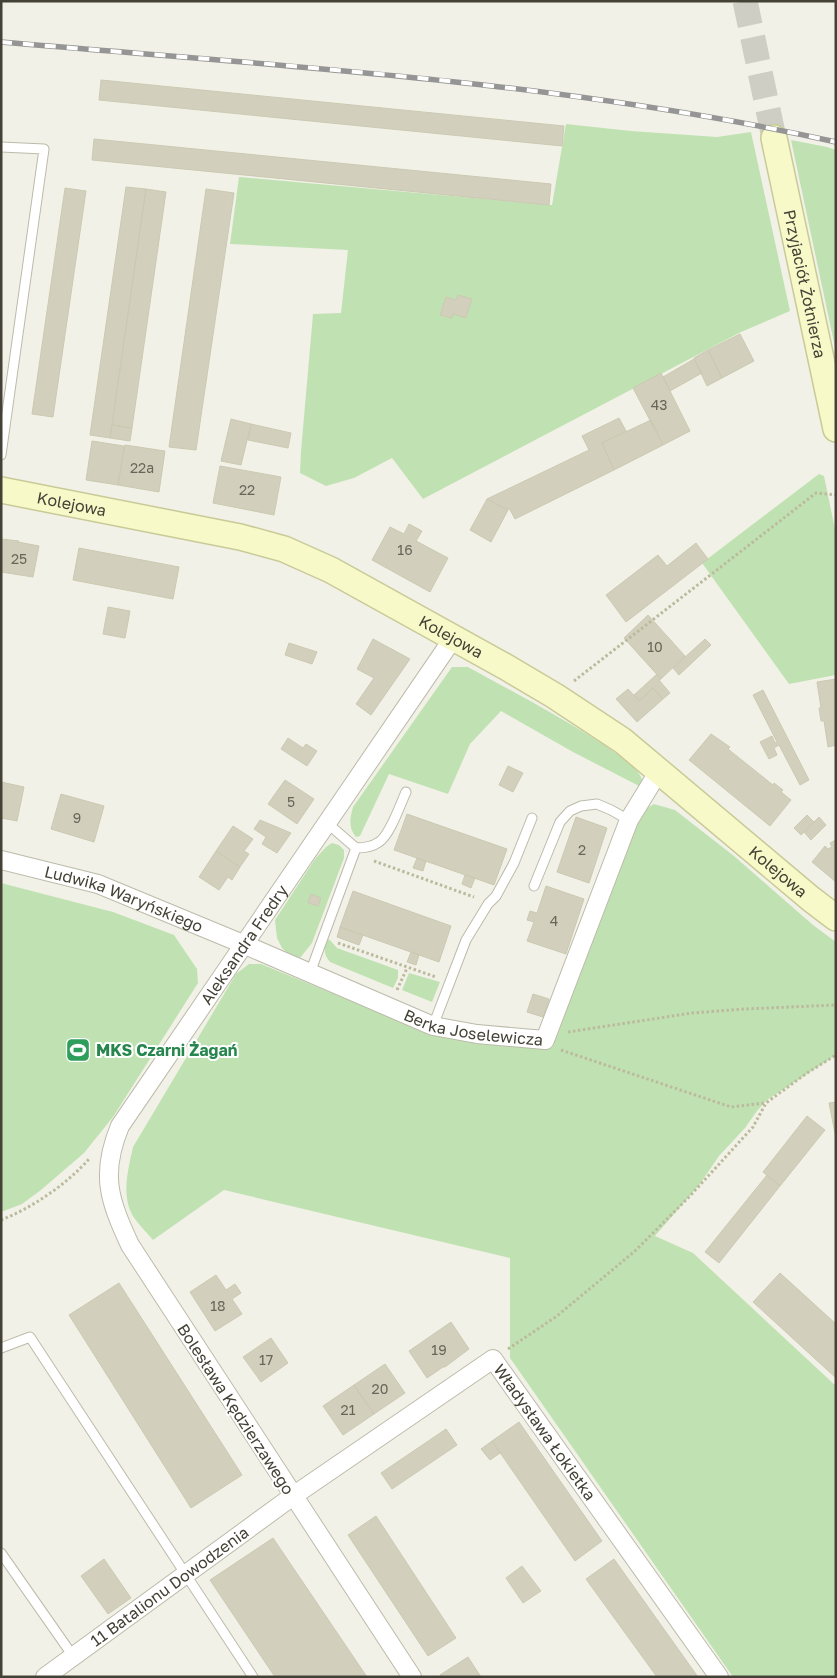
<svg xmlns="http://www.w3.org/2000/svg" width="837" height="1678" font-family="'Golos Text',sans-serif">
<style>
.green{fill:#c0e2b3}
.building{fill:#d2d0bd;stroke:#ccc9b1}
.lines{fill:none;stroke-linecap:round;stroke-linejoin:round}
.secondary-tunnel{stroke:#cfcec4;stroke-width:25;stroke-dasharray:25 12;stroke-linecap:butt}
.lane-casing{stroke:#bcbbaa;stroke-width:11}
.street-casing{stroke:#bcbbaa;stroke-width:20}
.secondary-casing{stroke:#c9ca98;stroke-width:28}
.path{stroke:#bcba9d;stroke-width:3;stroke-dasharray:2.5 2.5;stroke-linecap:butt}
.lane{stroke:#fff;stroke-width:9}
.street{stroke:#fff;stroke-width:18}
.secondary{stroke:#f7f9c9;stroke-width:25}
.rail-casing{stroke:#959595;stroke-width:5.5}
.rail{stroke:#fff;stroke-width:4;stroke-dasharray:11;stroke-linecap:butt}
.labels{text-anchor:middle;stroke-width:4;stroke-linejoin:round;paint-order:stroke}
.number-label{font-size:14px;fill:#686658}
.street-label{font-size:16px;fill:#444236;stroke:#fff}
.leisure-label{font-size:16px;font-weight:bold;fill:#27864d;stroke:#fff;text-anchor:start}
</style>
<rect width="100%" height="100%" fill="#f2f1e7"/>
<path class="green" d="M 566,124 L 631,131 L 717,137 L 751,132 L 790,311 L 741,332 L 423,499 L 392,458 L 354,478 L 326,486 L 300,473 L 301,451 L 313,314 L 341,313 L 348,250 L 230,244 L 239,177 L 552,205 Z
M 791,140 L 827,147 L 836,150 L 836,352 Z
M 819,474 L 824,476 L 836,534 L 836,675 L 789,684 L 702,563 Z
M 452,667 L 468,667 C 498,684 630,752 641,777 C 643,780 643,785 643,788 L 573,752 L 501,711 L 470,744 L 448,794 L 389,774 L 360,836 L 356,837 C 348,828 350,818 353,807 Z
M 654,804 L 675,810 L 734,856 L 813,925 L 836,942 L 836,1055 L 767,1100 L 757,1111 L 745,1128 L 719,1156 L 700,1184 L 655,1236 L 693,1253 L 836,1386 L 836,1677 L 733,1677 L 510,1358 L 510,1258 L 224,1190 L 153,1240 C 147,1233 140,1226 135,1219 C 120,1198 128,1170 133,1147 L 236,974 L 249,964 L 261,964 L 417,1028 L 558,1034 L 564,1014 L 638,821 L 647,808 Z
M 332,843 L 339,845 L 344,850 L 344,858 L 312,943 L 300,958 L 288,954 L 282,948 L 277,938 L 275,920 L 315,859 L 326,847 Z
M 1,883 L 113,912 L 174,935 L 197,969 L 198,983 L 113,1117 L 84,1153 L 41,1190 L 22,1204 L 1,1212 Z
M 329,939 L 337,948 L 398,970 L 398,978 L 393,988 L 330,962 C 324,955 322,946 329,939 Z
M 409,973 L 440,982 L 432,1002 L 402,990 Z"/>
<path class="building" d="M 101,80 L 564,126 L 562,146 L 99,100 Z
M 94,139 L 551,184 L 549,205 L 92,160 Z
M 126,187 L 146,189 L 110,438 L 90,435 Z
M 65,188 L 86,191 L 53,417 L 32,414 Z
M 146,189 L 166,192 L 132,428 L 112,425 Z
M 206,189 L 234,193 L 196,450 L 169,447 Z
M 458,295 L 472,299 L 466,318 L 453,314 L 452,318 L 440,315 L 446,297 L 456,300 Z
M 740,334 L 754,361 L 722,378 L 708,350 Z
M 708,350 L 722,378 L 707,386 L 694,358 Z
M 694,359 L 702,373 L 670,391 L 663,377 Z
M 661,373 L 690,431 L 663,445 L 633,388 Z
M 619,418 L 626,431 L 602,443 L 614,470 L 515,519 L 509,508 L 508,510 L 487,499 L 589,450 L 582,436 Z
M 231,419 L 251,424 L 241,465 L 221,461 Z
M 651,420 L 663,445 L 614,470 L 602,443 Z
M 251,424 L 291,433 L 288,448 L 248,440 Z
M 112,425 L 132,428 L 130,441 L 110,438 Z
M 92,441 L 124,446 L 118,485 L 86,480 Z
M 125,445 L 165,451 L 159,492 L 118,485 Z
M 220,466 L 281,477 L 274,515 L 213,503 Z
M 487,499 L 508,510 L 491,542 L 470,530 Z
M 409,524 L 422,531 L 416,541 L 448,558 L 430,592 L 372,560 L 390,527 L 404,534 Z
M 1,539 L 19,541 L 18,542 L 39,546 L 33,577 L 1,572 Z
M 696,543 L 708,559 L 626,622 L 606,595 L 658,555 L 667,566 Z
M 79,548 L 179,567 L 173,599 L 73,580 Z
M 108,607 L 130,611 L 125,638 L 103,634 Z
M 648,615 L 685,656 L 661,679 L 624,638 Z
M 373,639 L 410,659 L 371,715 L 356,704 L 374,678 L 357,669 Z
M 705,639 L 711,645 L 679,675 L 673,668 Z
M 289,643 L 317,652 L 312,664 L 285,655 Z
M 657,674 L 661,679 L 659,680 L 670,693 L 663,699 L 653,688 L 639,701 L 634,695 Z
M 836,679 L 836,745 L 828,747 L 824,721 L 821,721 L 819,708 L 821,708 L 817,682 Z
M 653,688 L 663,699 L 637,722 L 616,699 L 628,689 L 639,701 Z
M 763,690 L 809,780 L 800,785 L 779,745 L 774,748 L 777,755 L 769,759 L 760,742 L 772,736 L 775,743 L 777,742 L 753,695 Z
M 711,734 L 730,747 L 728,749 L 773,785 L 774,783 L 783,790 L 781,792 L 791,800 L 770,826 L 689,760 Z
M 288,738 L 303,748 L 306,744 L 317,751 L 307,766 L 281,749 Z
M 508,766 L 523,773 L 513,792 L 499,785 Z
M 285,780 L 314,799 L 297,824 L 268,804 Z
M 1,782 L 24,787 L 17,821 L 1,818 Z
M 61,794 L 104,806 L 94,842 L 51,829 Z
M 407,814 L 507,849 L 494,885 L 394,850 Z
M 807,815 L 814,822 L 801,835 L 794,828 Z
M 576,817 L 607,828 L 589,883 L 557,872 Z
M 819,817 L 826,825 L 811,840 L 804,832 Z
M 260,820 L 291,833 L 277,853 L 262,844 L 266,837 L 254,829 Z
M 233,826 L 253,839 L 244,851 L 249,854 L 240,867 L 216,851 Z
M 836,840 L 836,882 L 812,862 L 825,846 L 828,849 L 832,847 L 830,843 Z
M 216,851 L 240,867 L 232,880 L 228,877 L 219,890 L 199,877 Z
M 417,858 L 426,861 L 423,871 L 413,868 Z
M 465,875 L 475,878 L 471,888 L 462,884 Z
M 546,886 L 584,899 L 566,954 L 527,941 L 534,922 L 527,920 L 530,911 L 537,913 Z
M 353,891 L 451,926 L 439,962 L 340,927 Z
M 311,894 L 321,898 L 318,906 L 308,903 Z
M 340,927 L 363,935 L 359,945 L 337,937 Z
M 411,952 L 419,955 L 416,965 L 407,962 Z
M 533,994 L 549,999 L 543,1017 L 527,1012 Z
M 836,1102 L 836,1138 L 829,1103 Z
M 807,1116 L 825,1130 L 780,1186 L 763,1172 Z
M 767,1175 L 780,1186 L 719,1263 L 705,1252 Z
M 780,1273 L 836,1324 L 836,1378 L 753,1302 Z
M 216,1275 L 226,1290 L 235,1284 L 241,1293 L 232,1299 L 242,1314 L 215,1331 L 190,1292 Z
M 119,1283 L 242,1475 L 191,1508 L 69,1315 Z
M 451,1322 L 469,1349 L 445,1367 L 443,1367 L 427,1378 L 409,1351 Z
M 271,1338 L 288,1363 L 261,1382 L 243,1357 Z
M 385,1364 L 405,1393 L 374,1414 L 354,1385 Z
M 354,1385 L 374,1414 L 343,1435 L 323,1406 Z
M 519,1422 L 602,1541 L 575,1561 L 492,1441 Z
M 446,1429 L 457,1445 L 392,1489 L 381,1473 Z
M 492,1441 L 500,1453 L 490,1460 L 481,1449 Z
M 376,1516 L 456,1638 L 428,1656 L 348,1535 Z
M 273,1538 L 367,1677 L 275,1677 L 210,1580 Z
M 104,1559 L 131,1598 L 108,1614 L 81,1576 Z
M 614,1559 L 698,1677 L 657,1677 L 586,1579 Z
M 522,1566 L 541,1591 L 523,1603 L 506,1578 Z
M 468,1657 L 481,1677 L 441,1677 L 440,1675 Z"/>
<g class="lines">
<path class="secondary-tunnel" d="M 745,1 L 774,138"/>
<defs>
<path id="lane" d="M 1,147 L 44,149 L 1,455
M 356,848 C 364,848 372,847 379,842 C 390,835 400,805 406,792
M 534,886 L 560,822 L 570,811 L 581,806 L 597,804 L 611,810 L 629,820
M 310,973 L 356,848 L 327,823
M 433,1026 L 466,940 L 488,904 L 496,896 L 514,863 L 532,818
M 1,1348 L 30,1337 L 253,1677
M 1,1553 L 73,1656"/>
<g id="street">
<path id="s1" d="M 1,860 L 98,884 L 243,944 L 433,1026 L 477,1034 L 545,1040 L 629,820 L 659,771"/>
<path id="s2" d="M 45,1677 L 293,1496 L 493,1359 L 719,1677"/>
<path id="s3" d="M 412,1677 L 130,1245 C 109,1200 100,1174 120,1126 L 454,637"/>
</g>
<g id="secondary">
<path id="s4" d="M 774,138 L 836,429"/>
<path id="s5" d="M 1,490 L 240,537 L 284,549 L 331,570 L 506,667 L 555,696 L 623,741 L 811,899 L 836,918"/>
</g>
</defs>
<use href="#lane" class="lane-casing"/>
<use href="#street" class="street-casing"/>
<use href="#secondary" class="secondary-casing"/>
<path class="path" d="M 574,681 L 816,493 L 836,495
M 374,861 L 474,897
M 338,943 L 436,977
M 397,990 L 407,968
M 568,1032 L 692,1013 L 744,1009 L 836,1005
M 561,1050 L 731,1107 L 765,1103
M 1,1220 C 32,1208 67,1184 89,1159
M 508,1349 L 557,1316 L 635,1251 L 689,1197 L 753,1127 L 766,1103 L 807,1073 L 836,1055"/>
<use href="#lane" class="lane"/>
<use href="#street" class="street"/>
<use href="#secondary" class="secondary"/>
<defs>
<path id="rail" d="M 1,42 C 280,66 562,81 836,142"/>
</defs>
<use href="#rail" class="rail-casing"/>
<use href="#rail" class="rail"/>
</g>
<defs>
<symbol id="stadium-square" viewBox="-11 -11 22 22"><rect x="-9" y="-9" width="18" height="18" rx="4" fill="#2e9e5b" stroke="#fff"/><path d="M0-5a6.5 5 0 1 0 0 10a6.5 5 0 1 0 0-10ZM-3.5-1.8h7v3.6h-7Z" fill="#fff"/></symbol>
</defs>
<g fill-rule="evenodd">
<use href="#stadium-square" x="64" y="1036" width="28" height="28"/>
</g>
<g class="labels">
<g class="number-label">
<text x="659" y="410">43</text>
<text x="142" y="473">22a</text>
<text x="247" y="495">22</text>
<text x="405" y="555">16</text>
<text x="19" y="564">25</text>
<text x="655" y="652">10</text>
<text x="291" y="807">5</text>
<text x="77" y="823">9</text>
<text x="582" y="855">2</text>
<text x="554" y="926">4</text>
<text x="218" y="1311">18</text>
<text x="439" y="1355">19</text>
<text x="266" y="1365">17</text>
<text x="380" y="1394">20</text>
<text x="348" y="1415">21</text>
</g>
<g class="street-label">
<text dy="6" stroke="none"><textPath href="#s4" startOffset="149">Przyjaciół Żołnierza</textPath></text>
<text dy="6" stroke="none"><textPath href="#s5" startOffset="72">Kolejowa</textPath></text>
<text dy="6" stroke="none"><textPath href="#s5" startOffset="478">Kolejowa</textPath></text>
<text dy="6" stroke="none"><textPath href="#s5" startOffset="882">Kolejowa</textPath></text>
<text dy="6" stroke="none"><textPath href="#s1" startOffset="129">Ludwika Waryńskiego</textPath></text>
<text dy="6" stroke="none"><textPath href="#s3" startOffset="860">Aleksandra Fredry</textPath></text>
<text dy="6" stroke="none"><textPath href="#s1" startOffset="504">Berka Joselewicza</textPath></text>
<text transform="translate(236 1409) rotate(57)" y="6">Bolesława Kędzierzawego</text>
<text dy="6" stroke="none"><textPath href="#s2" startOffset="639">Władysława Łokietka</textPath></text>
<text dy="6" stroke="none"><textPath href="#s2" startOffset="154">11 Batalionu Dowodzenia</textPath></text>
</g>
<g class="leisure-label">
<text x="96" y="1056">MKS Czarni Żagań</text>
</g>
</g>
<rect width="837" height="1678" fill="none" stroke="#444236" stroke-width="5"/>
</svg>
